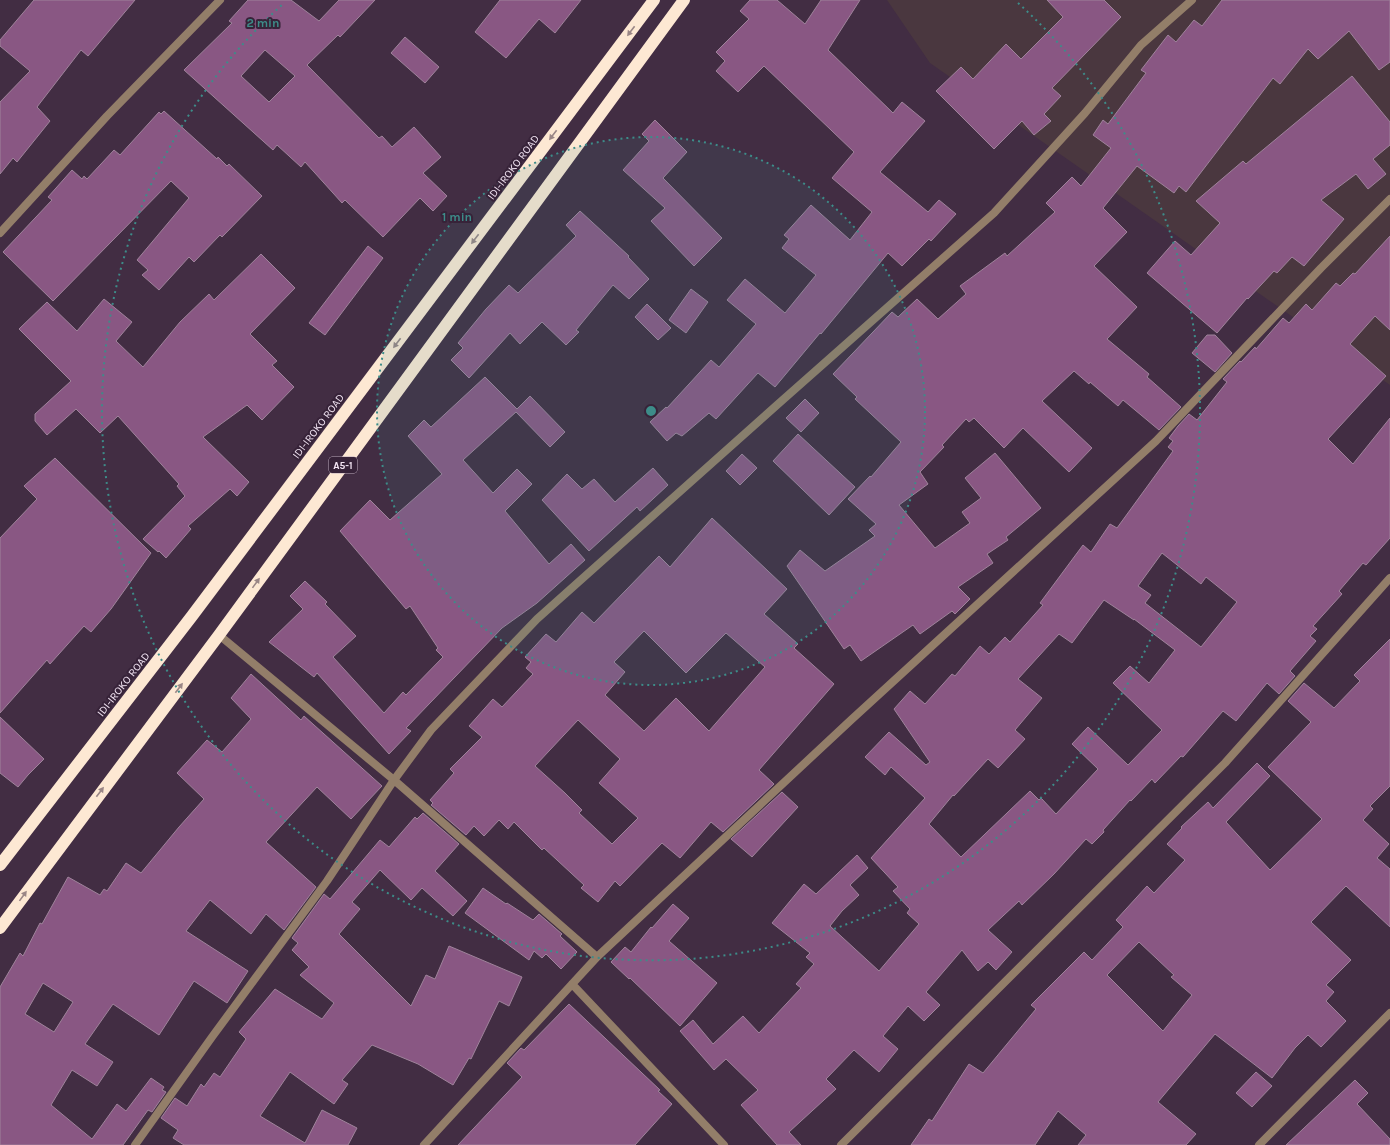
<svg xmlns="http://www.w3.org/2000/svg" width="1390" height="1145" font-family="Karla,sans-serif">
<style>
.industrial{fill:#4a373f}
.building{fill:#895783;stroke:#9f839b;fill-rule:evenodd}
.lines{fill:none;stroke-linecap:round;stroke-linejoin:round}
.street{stroke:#937e69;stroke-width:8}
.highway{stroke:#fde8d3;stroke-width:12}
.oneway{fill:#9a8686}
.ring{fill:none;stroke:#3d8c89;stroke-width:2;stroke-dasharray:2 4}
.labels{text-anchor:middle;stroke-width:4;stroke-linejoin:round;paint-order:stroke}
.shield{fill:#372339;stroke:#bbabbc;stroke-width:1}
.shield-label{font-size:10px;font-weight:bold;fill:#f3e5f4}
.street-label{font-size:11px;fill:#f3e5f4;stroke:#372339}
.centre{fill:#3d8c89;stroke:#372339;stroke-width:2}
.ring-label{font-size:12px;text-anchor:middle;font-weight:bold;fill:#3d8c89;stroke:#372339;stroke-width:4;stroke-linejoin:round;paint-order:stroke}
</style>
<rect width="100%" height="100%" fill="#422d43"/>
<path class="industrial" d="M 887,0 L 1390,0 L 1390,385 L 930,63 Z"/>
<path class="building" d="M 34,0 L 135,0 L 88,56 L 81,50 L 37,107 L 50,121 L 17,162 L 13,158 L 0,174 L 0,102 L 30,71 L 0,46 L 0,40 Z
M 248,0 L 291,0 L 319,21 L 339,0 L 375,0 L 340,37 L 338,35 L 307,65 L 379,138 L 382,136 L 392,147 L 414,127 L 441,157 L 423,173 L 447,196 L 433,211 L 420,198 L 383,237 L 345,200 L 342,203 L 305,162 L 301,167 L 277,145 L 273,150 L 184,70 L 232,23 L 229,21 ZM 265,50 L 295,76 L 269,102 L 241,76 Z
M 500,0 L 581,0 L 555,33 L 539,19 L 506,58 L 475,32 Z
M 750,0 L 777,0 L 805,24 L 821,0 L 860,0 L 828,50 L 893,113 L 902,102 L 925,121 L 880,172 L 928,212 L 939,200 L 956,214 L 931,241 L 929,239 L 902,266 L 888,253 L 821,334 L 820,333 L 775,387 L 758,373 L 716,419 L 709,413 L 682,436 L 676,433 L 667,441 L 650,422 L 666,407 L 667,408 L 711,360 L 719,367 L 756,324 L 727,300 L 745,279 L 785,313 L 816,275 L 782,248 L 789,239 L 784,235 L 811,205 L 850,240 L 872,212 L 832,178 L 854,152 L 764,66 L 738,92 L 716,71 L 725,61 L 716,52 L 749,19 L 740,11 Z
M 1047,0 L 1104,0 L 1121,17 L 1052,88 L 1061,96 L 1044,114 L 1051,121 L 1034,135 L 1022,121 L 994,149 L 936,91 L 961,67 L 973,79 L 1006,44 L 1021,59 L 1063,17 Z
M 1222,0 L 1390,0 L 1390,62 L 1379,70 L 1349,31 L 1318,59 L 1308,49 L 1280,84 L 1273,78 L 1186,192 L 1179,186 L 1174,193 L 1137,166 L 1103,208 L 1127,232 L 1094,266 L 1137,307 L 1107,339 L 1149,374 L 1147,377 L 1181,407 L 1159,430 L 1123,400 L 1118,406 L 1090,382 L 1089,384 L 1074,371 L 1042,401 L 1092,448 L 1069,472 L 1023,428 L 1004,448 L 974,418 L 969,422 L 966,419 L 942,445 L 944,447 L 920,472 L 928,484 L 899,505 L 935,548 L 970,523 L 962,512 L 981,498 L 965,478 L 995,453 L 1041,508 L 1006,537 L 1008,540 L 987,554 L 993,563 L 958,587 L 970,599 L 955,614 L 952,611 L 920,634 L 913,625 L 861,661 L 850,645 L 844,649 L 787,566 L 800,550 L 825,571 L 875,536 L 869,530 L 876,524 L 848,499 L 870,476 L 871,477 L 901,442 L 855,399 L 857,397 L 833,374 L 892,312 L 898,317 L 917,299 L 938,319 L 966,294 L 960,286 L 1005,253 L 1007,256 L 1055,212 L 1046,203 L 1072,177 L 1081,186 L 1111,148 L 1093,135 L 1103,120 L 1108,124 L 1146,73 L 1141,70 L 1168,35 L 1176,42 L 1194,20 L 1202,26 Z
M 405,37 L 439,67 L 425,83 L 391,53 Z
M 1352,76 L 1390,122 L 1390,145 L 1373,159 L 1386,174 L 1368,189 L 1356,174 L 1321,200 L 1344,219 L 1304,266 L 1292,257 L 1277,273 L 1274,271 L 1248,299 L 1247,298 L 1217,333 L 1147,273 L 1175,241 L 1191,255 L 1220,223 L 1196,201 L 1243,161 L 1246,164 Z
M 164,111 L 217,159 L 218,157 L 227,166 L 229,164 L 262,196 L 222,237 L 220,235 L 194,262 L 189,257 L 159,290 L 142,275 L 148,270 L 137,260 L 189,198 L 171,181 L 53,301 L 3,252 L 52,200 L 48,197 L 72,170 L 82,179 L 84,176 L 87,179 L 114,150 L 120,155 L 159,112 L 161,114 Z
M 655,120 L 687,152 L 663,178 L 722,238 L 694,266 L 651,221 L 665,208 L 623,170 L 649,141 L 642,134 Z
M 580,211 L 629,256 L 628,257 L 649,279 L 629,299 L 613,285 L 576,330 L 579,332 L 566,345 L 542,322 L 520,344 L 510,333 L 469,378 L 451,360 L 463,348 L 458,343 L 486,309 L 509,285 L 518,293 L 576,236 L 566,225 Z
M 1390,236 L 1390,330 L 1375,316 L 1350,344 L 1386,376 L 1328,439 L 1353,464 L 1390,418 L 1390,538 L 1366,565 L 1363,563 L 1339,591 L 1342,594 L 1313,626 L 1317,629 L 1310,636 L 1316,641 L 1290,671 L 1295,676 L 1279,694 L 1267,683 L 1236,721 L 1223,711 L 1183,757 L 1181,756 L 1155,783 L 1152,779 L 1131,801 L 1130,800 L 1103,830 L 1104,832 L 1092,844 L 1086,839 L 1054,874 L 1022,905 L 1019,901 L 988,930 L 1012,952 L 996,970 L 988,962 L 978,971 L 962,950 L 926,992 L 940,1005 L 924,1021 L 908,1006 L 883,1036 L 898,1049 L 879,1072 L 854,1050 L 826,1079 L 836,1089 L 789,1132 L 801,1145 L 777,1145 L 741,1105 L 758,1090 L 726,1059 L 714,1070 L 680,1031 L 693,1020 L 713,1044 L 743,1016 L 759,1033 L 801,988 L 796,984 L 814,964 L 806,957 L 810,953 L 772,923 L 804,884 L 816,894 L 857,855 L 868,868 L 850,885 L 859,895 L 842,911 L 830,926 L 879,971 L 919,924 L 907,913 L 910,909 L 893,891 L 898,887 L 871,858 L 925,798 L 891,767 L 885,775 L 865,757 L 889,732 L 926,765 L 930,762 L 894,709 L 910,691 L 925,704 L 952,674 L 955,676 L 980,646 L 989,654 L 1005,637 L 1010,642 L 1043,605 L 1040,603 L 1083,545 L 1091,552 L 1110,524 L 1117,528 L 1173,451 L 1168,447 L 1173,441 L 1169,438 L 1178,426 L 1189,414 L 1197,420 L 1227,382 L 1223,379 L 1240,361 L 1241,362 L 1255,347 L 1256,349 L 1283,318 L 1289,323 L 1306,304 L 1312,310 L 1336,283 L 1340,286 L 1353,273 L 1355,274 ZM 1162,553 L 1201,584 L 1206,577 L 1237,602 L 1201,647 L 1145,603 L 1151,595 L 1138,586 ZM 1104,600 L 1134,620 L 1134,619 L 1175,650 L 1149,683 L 1130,666 L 1113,683 L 1162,730 L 1128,765 L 1088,727 L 1072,744 L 1098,769 L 1056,814 L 1041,798 L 1039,800 L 1030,791 L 961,857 L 929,824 L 953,795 L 954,796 L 988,759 L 998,768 L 1025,739 L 1015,730 L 1042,698 L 1018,679 L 1059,634 L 1072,643 Z
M 368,246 L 383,258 L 325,335 L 309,323 Z
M 261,254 L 295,288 L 250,334 L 277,361 L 272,365 L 294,387 L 262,420 L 247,405 L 203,437 L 249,482 L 237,496 L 230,489 L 188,526 L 191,529 L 166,558 L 159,551 L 158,552 L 143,539 L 185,496 L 177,486 L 179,484 L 118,416 L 100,433 L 76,409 L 47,435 L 35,421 L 35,414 L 71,381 L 19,329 L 47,302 L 77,331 L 104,299 L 132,322 L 116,341 L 143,367 L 180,322 L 209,294 L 214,300 Z
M 691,289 L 708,302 L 686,333 L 669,320 Z
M 647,304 L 671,328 L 658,340 L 635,317 Z
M 1207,335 L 1215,335 L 1232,353 L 1215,372 L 1192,353 Z
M 485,377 L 517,409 L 530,396 L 565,432 L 550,447 L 516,412 L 463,460 L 493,493 L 517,469 L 532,484 L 505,511 L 549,564 L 571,544 L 585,560 L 537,603 L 502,628 L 406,728 L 411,731 L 389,754 L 317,673 L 314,677 L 269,642 L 303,609 L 290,596 L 305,581 L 327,602 L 325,604 L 356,636 L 333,657 L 384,713 L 403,692 L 406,695 L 443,657 L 436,650 L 438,648 L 410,606 L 406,609 L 340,531 L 370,500 L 390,520 L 442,474 L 408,436 L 424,420 L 431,427 Z
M 805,399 L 819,413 L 801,432 L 786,418 Z
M 798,434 L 855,487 L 829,515 L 773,461 Z
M 742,454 L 757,468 L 740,485 L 726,471 Z
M 55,458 L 151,553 L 111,609 L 91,632 L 84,626 L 50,664 L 47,660 L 0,713 L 0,538 L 37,499 L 24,486 Z
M 653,468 L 668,485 L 640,511 L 637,507 L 589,551 L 542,500 L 567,474 L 582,489 L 594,479 L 615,502 Z
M 712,518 L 787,589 L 764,614 L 798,644 L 794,648 L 834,684 L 759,770 L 774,784 L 723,832 L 711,822 L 680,858 L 662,843 L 620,886 L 615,881 L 598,902 L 581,888 L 584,885 L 544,848 L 542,850 L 514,822 L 508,829 L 499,820 L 484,836 L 474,826 L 466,835 L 431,805 L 433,803 L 430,800 L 454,773 L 450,769 L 482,737 L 469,726 L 493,699 L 502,707 L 533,674 L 526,668 L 531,662 L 525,657 L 546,634 L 556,642 L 582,612 L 594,623 L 659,556 L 670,567 ZM 644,631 L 686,673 L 726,633 L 765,667 L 709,731 L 676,698 L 644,731 L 605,695 L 625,672 L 614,662 ZM 578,720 L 620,759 L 599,783 L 638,818 L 612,844 L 579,813 L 582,810 L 565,793 L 535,766 Z
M 1390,639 L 1390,786 L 1370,806 L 1373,809 L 1363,820 L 1389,844 L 1377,858 L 1390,869 L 1390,927 L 1346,886 L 1311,922 L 1351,960 L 1326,985 L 1334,992 L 1326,1001 L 1346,1021 L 1321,1047 L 1308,1035 L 1295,1048 L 1272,1078 L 1215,1034 L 1158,1102 L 1196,1134 L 1186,1145 L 1078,1145 L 1086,1135 L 1058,1111 L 1035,1145 L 911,1145 L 929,1119 L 932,1121 L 969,1064 L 983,1073 L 1036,1009 L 1031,1005 L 1084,952 L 1092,960 L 1123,927 L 1116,920 L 1147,886 L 1154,893 L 1185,860 L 1167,844 L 1182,828 L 1181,827 L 1208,802 L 1213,808 L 1257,763 L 1270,776 L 1226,822 L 1270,870 L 1322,819 L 1268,767 L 1311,722 L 1288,701 L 1304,683 L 1334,708 L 1360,681 L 1354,675 ZM 1139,942 L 1174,975 L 1171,977 L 1192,995 L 1163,1031 L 1107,975 Z
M 251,674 L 301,720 L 304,716 L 382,786 L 351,819 L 317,787 L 266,842 L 316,887 L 284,930 L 266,914 L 251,934 L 210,900 L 186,931 L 248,971 L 227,1003 L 194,981 L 159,1035 L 113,1004 L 85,1044 L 113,1062 L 97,1086 L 72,1070 L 51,1105 L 92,1139 L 117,1104 L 126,1111 L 151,1078 L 164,1087 L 162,1090 L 166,1092 L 152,1112 L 148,1110 L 123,1145 L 0,1145 L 0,987 L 20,953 L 23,956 L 40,923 L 42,924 L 68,877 L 100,895 L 104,889 L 107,891 L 126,863 L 141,873 L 179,827 L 204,799 L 177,773 L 207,740 L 222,752 L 251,719 L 231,698 ZM 43,983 L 73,1002 L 54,1032 L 25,1014 Z
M 0,717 L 44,759 L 28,775 L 18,787 L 0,773 Z
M 782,792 L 798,807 L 752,857 L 731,839 Z
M 423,813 L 459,844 L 435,871 L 467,901 L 453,916 L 422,888 L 411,900 L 380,870 L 352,902 L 360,909 L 339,934 L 411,1006 L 426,975 L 435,979 L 449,946 L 522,977 L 509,1006 L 499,1001 L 471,1059 L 469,1058 L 453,1085 L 418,1064 L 372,1045 L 342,1080 L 348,1084 L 334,1104 L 290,1072 L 260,1116 L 305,1143 L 322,1110 L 357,1128 L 348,1145 L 184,1145 L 173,1138 L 178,1130 L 161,1118 L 175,1098 L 187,1106 L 201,1084 L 204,1087 L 214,1073 L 220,1077 L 246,1039 L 239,1032 L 275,989 L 322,1019 L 334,1003 L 300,975 L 309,967 L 292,950 L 298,943 L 292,938 L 324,894 L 330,899 L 380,840 L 389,847 L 415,817 L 417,819 Z
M 483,888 L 506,904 L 507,903 L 533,920 L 539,914 L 562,934 L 560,936 L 577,952 L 561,969 L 546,954 L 542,958 L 534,951 L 529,960 L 465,913 Z
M 673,904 L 689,918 L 669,941 L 717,983 L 680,1026 L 630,978 L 629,979 L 611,962 L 625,947 L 631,952 L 651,927 L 652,928 Z
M 569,1004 L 660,1090 L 658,1091 L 672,1104 L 635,1145 L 458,1145 L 522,1077 L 507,1063 L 521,1048 L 524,1050 Z
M 1256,1072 L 1272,1086 L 1252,1107 L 1236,1093 Z
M 1355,1080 L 1368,1093 L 1357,1104 L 1390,1139 L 1390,1145 L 1286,1145 Z"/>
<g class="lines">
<path class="street" d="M 0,233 L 107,116 L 220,0
M 219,635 L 394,780 L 597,957
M 572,984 L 724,1145
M 135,1145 L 212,1037 L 327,881 L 394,780 L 431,730 L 537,619 L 777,405 L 994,213 L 1085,113 L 1141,45 L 1192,0
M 424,1145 L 597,957 L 851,720 L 1156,441 L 1321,268 L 1390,199
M 841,1145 L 1225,763 L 1390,578
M 1259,1145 L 1390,1013"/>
<path class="highway" d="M 0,865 L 192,616 L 654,0
M 0,928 L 219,635 L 684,0"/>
</g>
<defs><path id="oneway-solid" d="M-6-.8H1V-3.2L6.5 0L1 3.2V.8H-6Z"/></defs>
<g class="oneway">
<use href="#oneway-solid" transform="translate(631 31) rotate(127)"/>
<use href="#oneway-solid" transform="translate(553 135) rotate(127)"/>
<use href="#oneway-solid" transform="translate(475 239) rotate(127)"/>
<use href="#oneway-solid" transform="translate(397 343) rotate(127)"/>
<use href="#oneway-solid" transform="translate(256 583) rotate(-54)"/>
<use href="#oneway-solid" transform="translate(179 688) rotate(-53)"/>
<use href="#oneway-solid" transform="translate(100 792) rotate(-53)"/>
<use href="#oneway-solid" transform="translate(23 896) rotate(-54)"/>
</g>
<circle cx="651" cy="411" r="274" fill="#3d8c89" fill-opacity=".12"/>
<g class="ring">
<circle cx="651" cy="411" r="274"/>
<path d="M1018 3A549 549 0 1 1 284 3"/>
</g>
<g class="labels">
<rect class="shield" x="329" y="457" width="28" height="16" rx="3"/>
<g class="shield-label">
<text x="343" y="469">A5-1</text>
</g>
<g class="street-label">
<text transform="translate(513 167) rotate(-53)" y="4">IDI-IROKO ROAD</text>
<text transform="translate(318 426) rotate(-53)" y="4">IDI-IROKO ROAD</text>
<text transform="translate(123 684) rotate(-52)" y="4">IDI-IROKO ROAD</text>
</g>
</g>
<circle cx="651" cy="411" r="6" class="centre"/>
<g class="ring-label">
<text x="263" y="27">2 min</text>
<text x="457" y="221">1 min</text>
</g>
</svg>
